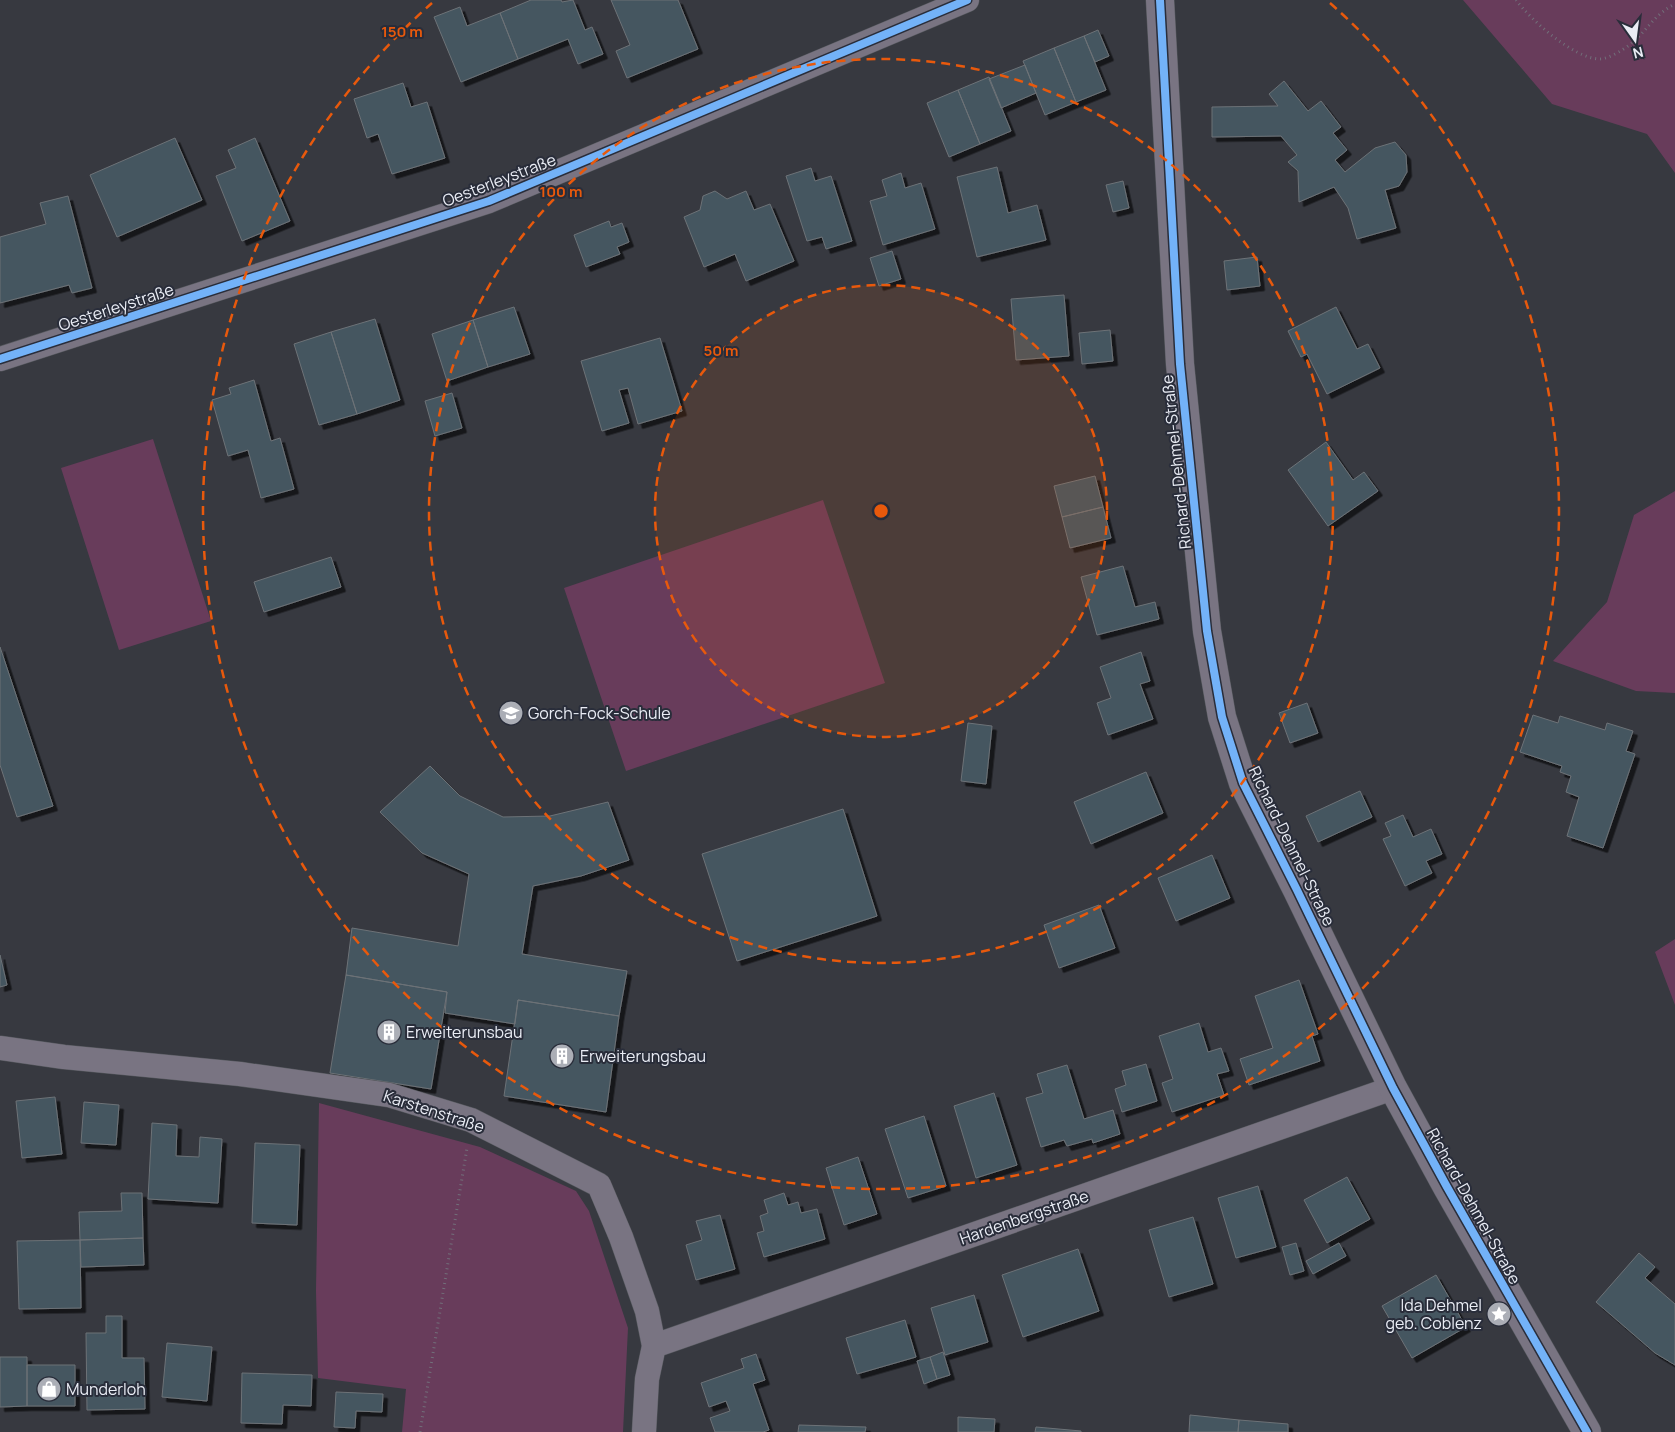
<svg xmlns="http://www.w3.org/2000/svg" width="1675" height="1432" font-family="Manrope,sans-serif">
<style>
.green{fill:#683c5b}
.building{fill:#445660;stroke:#6d7277;filter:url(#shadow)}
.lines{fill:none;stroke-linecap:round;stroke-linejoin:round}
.minor-casing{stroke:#54575c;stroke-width:25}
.tertiary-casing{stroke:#54575c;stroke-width:29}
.path{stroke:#726f7a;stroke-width:3;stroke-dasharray:1 4;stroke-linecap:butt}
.minor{stroke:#797482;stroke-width:24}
.tertiary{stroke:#797482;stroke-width:28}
.cycleway-casing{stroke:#292d3a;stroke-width:11}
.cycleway{stroke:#73b2f8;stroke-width:8}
.ring{fill:none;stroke:#e8590c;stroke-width:2.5;stroke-dasharray:9 6}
.labels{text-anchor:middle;stroke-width:4;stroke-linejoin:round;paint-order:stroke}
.street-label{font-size:16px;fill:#eaedf5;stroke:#292d3a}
.poi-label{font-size:16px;fill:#eaedf5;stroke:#292d3a;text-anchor:start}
.centre{fill:#e8590c;stroke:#292d3a;stroke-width:2.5}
.ring-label{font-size:15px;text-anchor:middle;font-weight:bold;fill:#e8590c;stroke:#292d3a;stroke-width:4;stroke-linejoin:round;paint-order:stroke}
</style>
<defs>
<filter id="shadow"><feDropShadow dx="4.5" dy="4.5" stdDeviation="0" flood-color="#0009"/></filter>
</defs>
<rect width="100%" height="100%" fill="#373940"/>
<path class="green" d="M 1463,0 L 1675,0 L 1675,173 L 1647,134 L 1552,104 Z
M 153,439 L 211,621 L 119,650 L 61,468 Z
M 1675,491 L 1675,693 L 1636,691 L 1553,661 L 1607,602 L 1634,515 Z
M 823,500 L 885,683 L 626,771 L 564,588 Z
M 1675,939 L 1675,1005 L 1655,952 Z
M 319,1103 L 480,1147 L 576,1191 L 589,1211 L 628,1328 L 623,1432 L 402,1432 L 406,1389 L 318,1378 L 316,1291 Z"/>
<path class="building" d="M 531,0 L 561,0 L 562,2 L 573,0 L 585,30 L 592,27 L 603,54 L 578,64 L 568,39 L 518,59 L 500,13 Z
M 611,0 L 678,0 L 698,49 L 627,78 L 616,51 L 630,45 Z
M 460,7 L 467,26 L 500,13 L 518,59 L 461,82 L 434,17 Z
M 1098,30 L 1109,56 L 1095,62 L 1084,36 Z
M 1084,36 L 1106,90 L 1076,102 L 1054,48 Z
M 1054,48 L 1076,102 L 1045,115 L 1023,61 Z
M 1025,65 L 1036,93 L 1001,108 L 989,79 Z
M 989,77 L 1011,131 L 980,144 L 958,90 Z
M 1284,81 L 1308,111 L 1321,101 L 1341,127 L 1333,133 L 1347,150 L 1335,160 L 1345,172 L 1375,148 L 1395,142 L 1406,155 L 1407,172 L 1399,186 L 1385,190 L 1396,228 L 1357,239 L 1348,208 L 1334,187 L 1299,202 L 1298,171 L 1288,162 L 1297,155 L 1281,136 L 1212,137 L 1212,107 L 1278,106 L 1269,94 Z
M 403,83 L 411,107 L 427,102 L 445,158 L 392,174 L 378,134 L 367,138 L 354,99 Z
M 958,90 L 980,144 L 949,157 L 927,103 Z
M 175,138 L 202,200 L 117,237 L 90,175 Z
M 255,138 L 290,221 L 242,241 L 216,176 L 236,168 L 228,150 Z
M 997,167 L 1008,213 L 1037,205 L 1046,240 L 977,257 L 957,177 Z
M 811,168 L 815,181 L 831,176 L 852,241 L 826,249 L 822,237 L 807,241 L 786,176 Z
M 901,173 L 905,188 L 921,183 L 935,229 L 883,245 L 870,201 L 887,196 L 882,180 Z
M 1123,181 L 1129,208 L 1113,212 L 1106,185 Z
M 715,191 L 727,199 L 746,191 L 754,210 L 770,204 L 794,261 L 746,281 L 735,254 L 704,267 L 684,217 L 700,210 L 703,196 Z
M 68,196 L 92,288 L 72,293 L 69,285 L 0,303 L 0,237 L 46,224 L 40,203 Z
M 609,221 L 611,227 L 622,223 L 629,242 L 617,247 L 620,254 L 586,267 L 574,235 Z
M 892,251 L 901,279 L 879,286 L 870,258 Z
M 1257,257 L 1260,286 L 1227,290 L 1224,261 Z
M 1064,295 L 1069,356 L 1016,360 L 1011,299 Z
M 514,307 L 530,354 L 488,367 L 473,320 Z
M 1336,307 L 1357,349 L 1368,344 L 1380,368 L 1327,394 L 1307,354 L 1301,357 L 1288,331 Z
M 375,319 L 400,400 L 357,414 L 331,332 Z
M 473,320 L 488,367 L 447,381 L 432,334 Z
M 1110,330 L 1113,361 L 1082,364 L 1079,333 Z
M 331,332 L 357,414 L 319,425 L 294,344 Z
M 660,338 L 682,411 L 638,424 L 628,388 L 619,390 L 629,423 L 602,431 L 581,361 Z
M 254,380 L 271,441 L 280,438 L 294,489 L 261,498 L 248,450 L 228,456 L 212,400 L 231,394 L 229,388 Z
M 452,393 L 462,428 L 435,436 L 425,401 Z
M 1326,442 L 1353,480 L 1364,472 L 1378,491 L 1328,526 L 1288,470 Z
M 1095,476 L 1103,507 L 1062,517 L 1054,486 Z
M 1103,507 L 1111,538 L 1070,548 L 1062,517 Z
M 331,557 L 341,587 L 264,612 L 254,582 Z
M 1123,566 L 1135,607 L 1155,602 L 1159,619 L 1097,635 L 1081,577 Z
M 0,647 L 53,806 L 17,817 L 0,765 Z
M 1141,652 L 1150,681 L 1140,684 L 1153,719 L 1108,735 L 1097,703 L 1111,698 L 1100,667 Z
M 1307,703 L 1318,733 L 1290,743 L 1279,713 Z
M 1533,715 L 1558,723 L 1560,716 L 1605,730 L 1607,723 L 1633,731 L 1626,751 L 1635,754 L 1603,848 L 1567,836 L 1579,797 L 1566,792 L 1571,776 L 1560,772 L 1562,766 L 1520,752 Z
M 968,723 L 992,726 L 986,784 L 961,781 Z
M 430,766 L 460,796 L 503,817 L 550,816 L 608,802 L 629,860 L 581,876 L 533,886 L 522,954 L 627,971 L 619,1016 L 518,1000 L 515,1024 L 445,1013 L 447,992 L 346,975 L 352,928 L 458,946 L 469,874 L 422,853 L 380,812 Z
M 1146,772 L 1163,813 L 1091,844 L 1074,802 Z
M 1360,791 L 1372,817 L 1318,842 L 1306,816 Z
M 843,809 L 877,916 L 737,961 L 702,854 Z
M 1403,815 L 1413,837 L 1431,829 L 1442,854 L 1426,861 L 1432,873 L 1405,886 L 1383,839 L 1391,836 L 1385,823 Z
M 1212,855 L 1230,898 L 1176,921 L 1158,878 Z
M 1099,905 L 1115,948 L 1059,968 L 1044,925 Z
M 0,955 L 7,985 L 0,987 Z
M 346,975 L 447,992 L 431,1089 L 330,1073 Z
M 1299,980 L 1318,1034 L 1312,1036 L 1320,1061 L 1249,1085 L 1240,1059 L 1273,1048 L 1255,996 Z
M 518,1000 L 619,1016 L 606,1112 L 504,1096 Z
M 1199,1023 L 1208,1052 L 1221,1048 L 1229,1071 L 1217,1074 L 1224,1095 L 1172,1112 L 1162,1083 L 1173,1079 L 1159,1036 Z
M 1146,1064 L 1157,1101 L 1122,1112 L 1115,1089 L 1126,1085 L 1122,1071 Z
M 1067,1065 L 1084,1119 L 1113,1110 L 1120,1134 L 1093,1143 L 1092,1139 L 1067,1146 L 1064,1140 L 1041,1147 L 1026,1098 L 1043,1093 L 1037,1074 Z
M 994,1093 L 1017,1165 L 976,1178 L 954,1106 Z
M 55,1097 L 62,1154 L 22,1158 L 16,1101 Z
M 84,1102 L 119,1105 L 116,1145 L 81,1143 Z
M 924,1116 L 946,1186 L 908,1198 L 885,1129 Z
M 152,1123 L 177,1125 L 176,1156 L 199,1157 L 200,1137 L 222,1139 L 218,1203 L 148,1199 Z
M 255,1143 L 300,1145 L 297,1225 L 252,1223 Z
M 858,1157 L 877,1214 L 844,1225 L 826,1168 Z
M 1347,1177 L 1370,1219 L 1327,1243 L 1304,1200 Z
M 1258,1186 L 1276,1247 L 1236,1258 L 1218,1198 Z
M 121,1193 L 142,1193 L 143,1238 L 80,1240 L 79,1212 L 122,1211 Z
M 784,1193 L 788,1205 L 798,1202 L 801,1213 L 817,1209 L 825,1239 L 764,1257 L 757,1233 L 764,1231 L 760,1216 L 768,1213 L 764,1200 Z
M 720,1215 L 735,1269 L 696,1280 L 686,1245 L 702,1240 L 696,1221 Z
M 1193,1217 L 1213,1284 L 1169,1297 L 1149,1230 Z
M 143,1238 L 144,1265 L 81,1267 L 80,1240 Z
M 80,1240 L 81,1308 L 19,1309 L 17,1241 Z
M 1296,1243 L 1304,1271 L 1290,1275 L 1282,1247 Z
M 1339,1243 L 1346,1256 L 1313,1274 L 1306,1261 Z
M 1078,1249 L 1099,1311 L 1023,1337 L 1002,1275 Z
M 1639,1253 L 1655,1267 L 1645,1278 L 1675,1304 L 1675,1365 L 1655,1353 L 1596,1302 Z
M 1436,1275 L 1466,1327 L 1412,1358 L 1382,1306 Z
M 974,1295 L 988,1342 L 945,1355 L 931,1308 Z
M 106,1316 L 122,1316 L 122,1358 L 144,1358 L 145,1409 L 87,1410 L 86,1333 L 106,1333 Z
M 905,1320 L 916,1357 L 857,1374 L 846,1338 Z
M 167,1343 L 212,1347 L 207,1401 L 162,1397 Z
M 943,1352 L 950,1375 L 937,1379 L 930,1357 Z
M 756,1354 L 765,1380 L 753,1384 L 769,1430 L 763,1432 L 715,1432 L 710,1418 L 730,1411 L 726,1401 L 709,1407 L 701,1383 L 744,1368 L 741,1359 Z
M 0,1357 L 27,1357 L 27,1406 L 0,1407 Z
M 930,1357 L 937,1379 L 924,1384 L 917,1361 Z
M 27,1365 L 75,1365 L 75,1406 L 27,1406 Z
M 242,1373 L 312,1375 L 311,1406 L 283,1405 L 282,1424 L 241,1423 Z
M 336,1392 L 383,1394 L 382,1412 L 356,1411 L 355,1428 L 334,1427 Z
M 1190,1415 L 1239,1420 L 1238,1432 L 1189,1432 Z
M 958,1417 L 995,1419 L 994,1432 L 958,1432 Z
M 1239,1420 L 1288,1424 L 1288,1432 L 1238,1432 Z
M 799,1425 L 866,1427 L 865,1432 L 798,1432 Z
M 1036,1427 L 1081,1431 L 1081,1432 L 1035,1432 Z"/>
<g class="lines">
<defs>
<path id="minor" d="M 0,359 L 489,201 L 967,0
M 0,1048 L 64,1057 L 240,1074 L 389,1095 L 471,1120 L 599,1185 L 621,1237 L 647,1311 L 654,1346 L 647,1379 L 644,1432
M 654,1346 L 1393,1088"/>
<path id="tertiary" d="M 1160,0 L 1180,364 L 1207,631 L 1222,717 L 1243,783 L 1297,890 L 1393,1088 L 1447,1187 L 1587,1432"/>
</defs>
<use href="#minor" class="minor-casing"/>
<use href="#tertiary" class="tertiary-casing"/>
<path class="path" d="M 1516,0 C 1531,20 1573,58 1599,59 C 1609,59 1625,49 1633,42 C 1649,28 1655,14 1675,4
M 420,1432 L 467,1148"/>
<use href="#minor" class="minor"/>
<use href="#tertiary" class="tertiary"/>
<defs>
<path id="cycleway" d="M 1160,0 L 1180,364 L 1207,631 L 1222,717 L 1243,783 L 1297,890 L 1393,1088 L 1447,1187 L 1587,1432
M 0,359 L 489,201 L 967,0"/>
</defs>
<use href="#cycleway" class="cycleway-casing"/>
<use href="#cycleway" class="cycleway"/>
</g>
<circle cx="881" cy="511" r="226" fill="#e8590c" fill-opacity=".12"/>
<g class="ring">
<circle cx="881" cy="511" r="226"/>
<circle cx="881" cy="511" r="452"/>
<path d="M1330 3A678 678 0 1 1 432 3"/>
</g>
<defs>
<symbol id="school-disc" viewBox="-11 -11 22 22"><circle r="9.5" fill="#abaeb6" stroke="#292d3a"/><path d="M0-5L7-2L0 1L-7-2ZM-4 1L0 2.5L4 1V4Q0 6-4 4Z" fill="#fff"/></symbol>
<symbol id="building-disc" viewBox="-11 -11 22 22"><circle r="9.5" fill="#abaeb6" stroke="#292d3a"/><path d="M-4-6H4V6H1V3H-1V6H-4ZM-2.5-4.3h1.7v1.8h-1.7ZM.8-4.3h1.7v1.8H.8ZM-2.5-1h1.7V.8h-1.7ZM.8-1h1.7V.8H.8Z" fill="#fff"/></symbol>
<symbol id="sight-disc" viewBox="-11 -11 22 22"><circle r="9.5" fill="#abaeb6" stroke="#292d3a"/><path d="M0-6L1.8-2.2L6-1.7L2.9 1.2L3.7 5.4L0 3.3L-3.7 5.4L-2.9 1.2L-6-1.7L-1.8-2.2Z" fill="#fff"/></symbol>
<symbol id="shop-disc" viewBox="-11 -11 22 22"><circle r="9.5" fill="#abaeb6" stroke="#292d3a"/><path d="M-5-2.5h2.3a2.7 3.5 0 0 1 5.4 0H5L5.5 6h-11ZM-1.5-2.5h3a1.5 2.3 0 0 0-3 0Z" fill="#fff"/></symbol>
</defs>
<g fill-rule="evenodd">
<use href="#school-disc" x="497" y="699" width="28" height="28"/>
<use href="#building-disc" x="375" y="1018" width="28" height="28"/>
<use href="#building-disc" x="548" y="1042" width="28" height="28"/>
<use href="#sight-disc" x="1485" y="1300" width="28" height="28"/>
<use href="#shop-disc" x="35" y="1375" width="28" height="28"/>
</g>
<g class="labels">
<g class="street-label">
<text transform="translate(499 180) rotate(-21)" y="6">Oesterleystraße</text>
<text transform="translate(116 307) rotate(-18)" y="6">Oesterleystraße</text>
<text transform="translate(1176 462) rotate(-96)" y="6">Richard-Dehmel-Straße</text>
<text transform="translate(1292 846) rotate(64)" y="6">Richard-Dehmel-Straße</text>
<text transform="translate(434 1111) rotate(18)" y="6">Karstenstraße</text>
<text transform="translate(1474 1206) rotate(61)" y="6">Richard-Dehmel-Straße</text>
<text transform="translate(1024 1217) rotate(-19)" y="6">Hardenbergstraße</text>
</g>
<g class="poi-label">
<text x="528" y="719">Gorch-Fock-Schule</text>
<text x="406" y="1038">Erweiterunsbau</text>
<text x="580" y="1062">Erweiterungsbau</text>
<text x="1482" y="1311" text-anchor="end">Ida Dehmel<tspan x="1482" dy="18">geb. Coblenz</tspan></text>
<text x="66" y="1395">Munderloh</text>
</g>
</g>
<circle cx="881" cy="511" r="8" class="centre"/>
<g class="ring-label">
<text x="402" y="37">150 m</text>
<text x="561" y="197">100 m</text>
<text x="721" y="356">50 m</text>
</g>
<g transform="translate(1635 40) rotate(166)" stroke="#292d3a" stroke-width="4" paint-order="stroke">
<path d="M0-4L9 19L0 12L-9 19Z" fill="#eaedf5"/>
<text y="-8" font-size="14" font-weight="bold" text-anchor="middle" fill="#eaedf5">N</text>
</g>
</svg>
